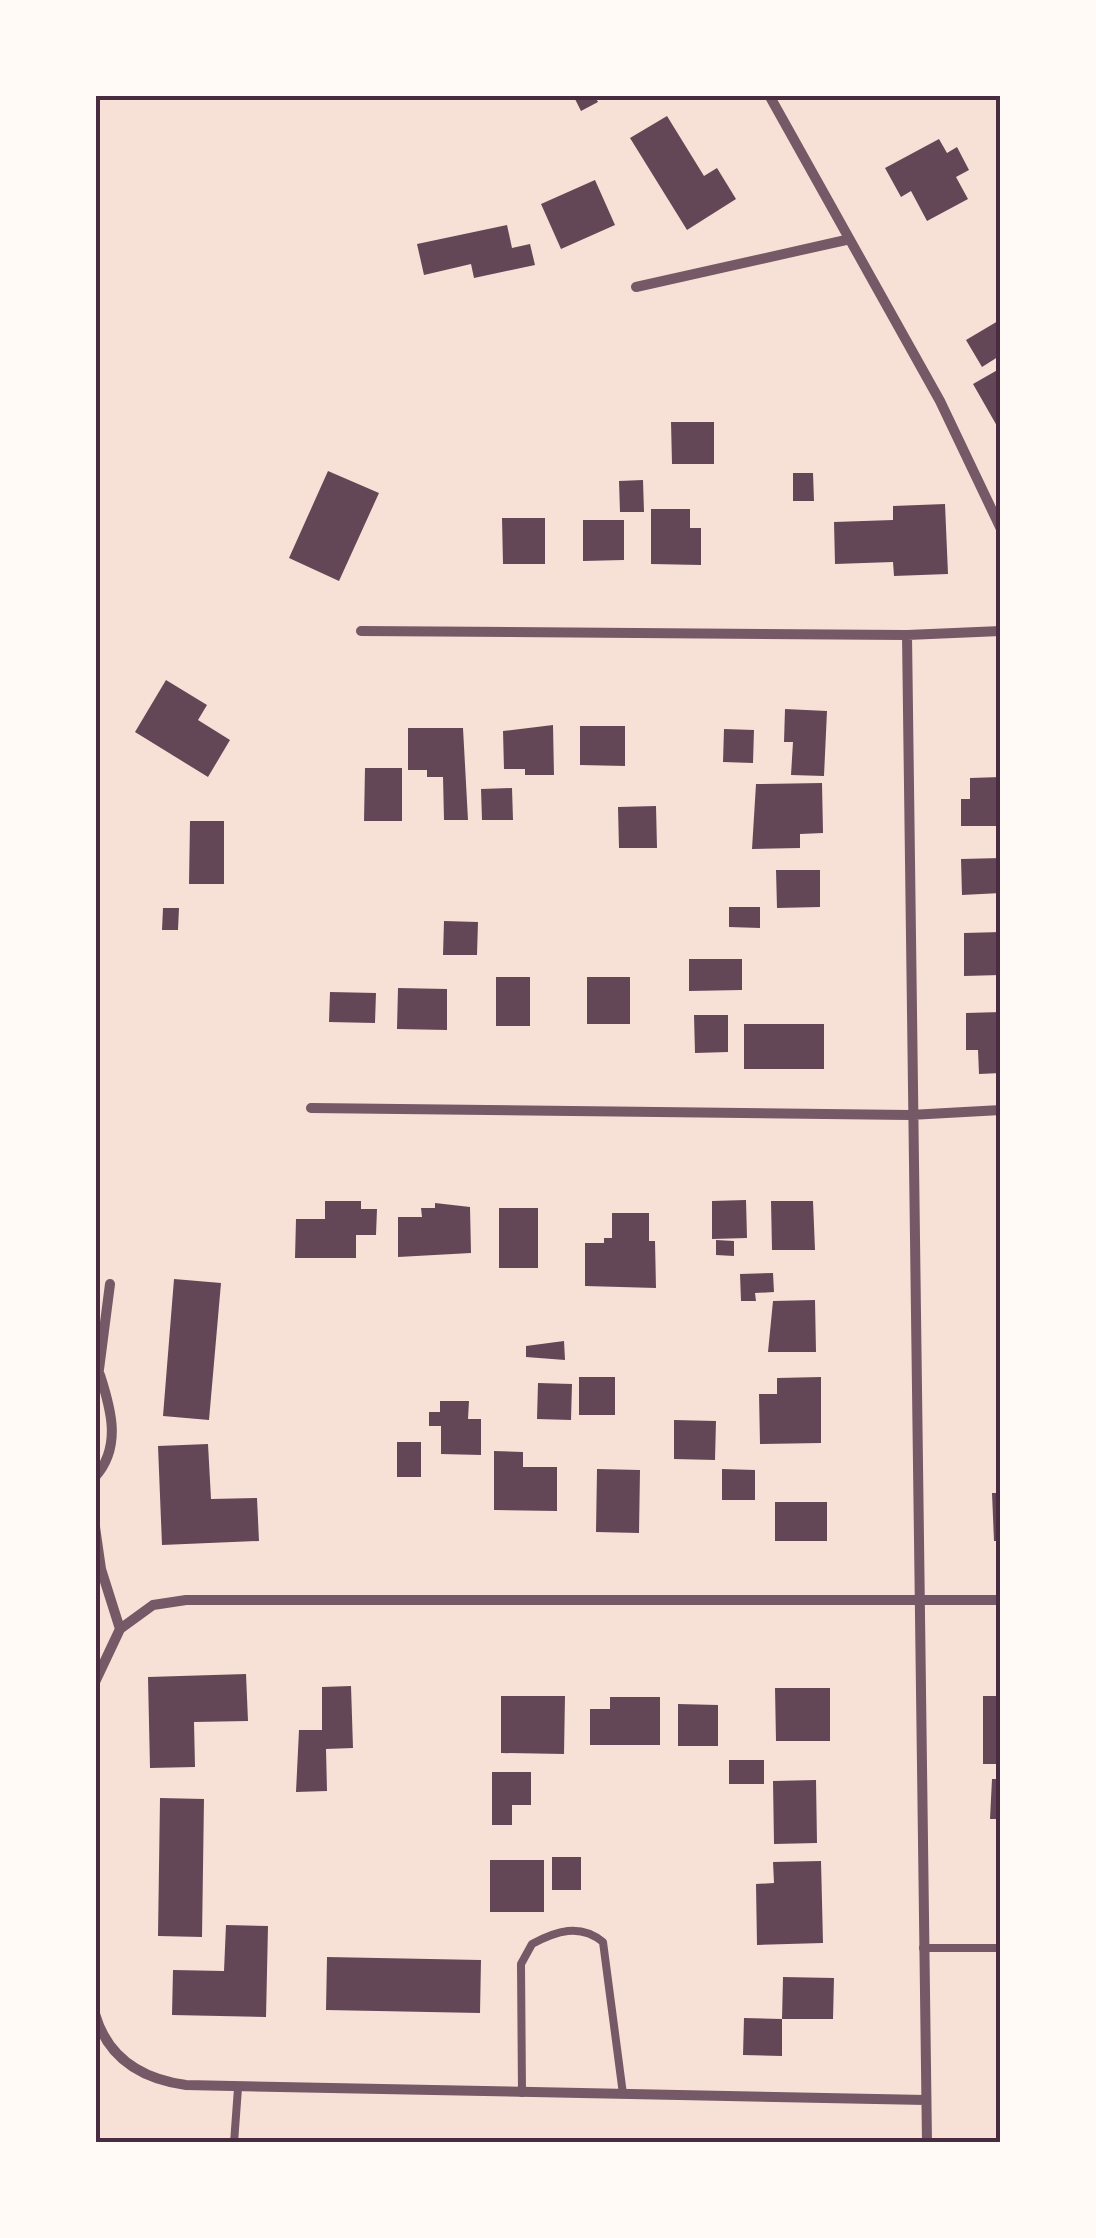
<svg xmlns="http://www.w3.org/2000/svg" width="1096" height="2238" font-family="'Sofia Sans Condensed',sans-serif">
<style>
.building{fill:#644757}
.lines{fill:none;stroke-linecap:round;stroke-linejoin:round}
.service{stroke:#755966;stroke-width:8}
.minor{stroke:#755966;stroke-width:10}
.neatline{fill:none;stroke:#4a2c40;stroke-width:4}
</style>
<rect width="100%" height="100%" fill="#f7e1d7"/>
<path class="building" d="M 573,95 L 594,95 L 598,102 L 581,111 Z
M 667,116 L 704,176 L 717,168 L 736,199 L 687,230 L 630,138 Z
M 939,139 L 947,153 L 957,147 L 969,170 L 956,177 L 968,199 L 927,221 L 911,191 L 901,197 L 885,168 Z
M 595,180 L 615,225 L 561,249 L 541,204 Z
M 507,225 L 512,248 L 530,244 L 535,265 L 474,278 L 471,264 L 424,275 L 417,244 Z
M 998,321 L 1001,355 L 982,367 L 966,340 Z
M 1001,368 L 1001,433 L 973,384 Z
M 671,422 L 714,422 L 714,464 L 672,464 Z
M 328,471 L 379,493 L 339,581 L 289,558 Z
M 793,473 L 813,473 L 814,501 L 793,501 Z
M 643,480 L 644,512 L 620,512 L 619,481 Z
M 945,504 L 948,574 L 894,576 L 893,562 L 835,564 L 834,522 L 893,520 L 893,506 Z
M 651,509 L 690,509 L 690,528 L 701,528 L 701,565 L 651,564 Z
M 502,518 L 545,518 L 545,564 L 503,564 Z
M 583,520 L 624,520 L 624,560 L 583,561 Z
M 166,680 L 207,705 L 198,720 L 230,740 L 208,777 L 135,732 Z
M 785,709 L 827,711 L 824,776 L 791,775 L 793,742 L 784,742 Z
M 553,725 L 554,775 L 525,775 L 525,769 L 504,769 L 503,731 Z
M 580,726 L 625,726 L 625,766 L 580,765 Z
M 408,728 L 463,728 L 468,820 L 444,820 L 443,777 L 427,777 L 427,770 L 408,770 Z
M 724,729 L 754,730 L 753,763 L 723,762 Z
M 365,768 L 402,768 L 402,821 L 364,821 Z
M 1001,777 L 1001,826 L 961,826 L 961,799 L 970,799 L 970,778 Z
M 822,783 L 823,833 L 800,834 L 800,848 L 752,849 L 756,784 Z
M 512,788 L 513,820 L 482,820 L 481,789 Z
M 656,806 L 657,848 L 619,848 L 618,807 Z
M 190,821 L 224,821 L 224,884 L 189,884 Z
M 1001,858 L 1001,893 L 962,895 L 961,859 Z
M 776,870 L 820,870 L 820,907 L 777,908 Z
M 729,907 L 760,907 L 760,928 L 729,927 Z
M 163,908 L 179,908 L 178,930 L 162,930 Z
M 444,921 L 478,922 L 477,955 L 443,955 Z
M 1001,932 L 1001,975 L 964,976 L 964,933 Z
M 689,959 L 742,959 L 742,990 L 689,991 Z
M 496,977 L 530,977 L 530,1026 L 496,1026 Z
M 587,977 L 630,977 L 630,1024 L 587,1024 Z
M 398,988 L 447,989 L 447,1030 L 397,1029 Z
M 330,992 L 376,993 L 375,1023 L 329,1022 Z
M 1001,1012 L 1001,1073 L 979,1074 L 978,1050 L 966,1050 L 966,1013 Z
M 694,1015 L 728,1015 L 728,1052 L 695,1053 Z
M 744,1024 L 824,1024 L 824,1069 L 744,1069 Z
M 746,1200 L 747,1238 L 712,1239 L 712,1201 Z
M 325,1201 L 361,1201 L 361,1209 L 377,1209 L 376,1235 L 356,1235 L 356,1258 L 295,1258 L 296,1219 L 325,1219 Z
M 771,1201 L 813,1201 L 815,1250 L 772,1250 Z
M 435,1203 L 470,1207 L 471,1253 L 398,1257 L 398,1217 L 422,1217 L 421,1208 L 435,1208 Z
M 499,1208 L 538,1208 L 538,1268 L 499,1268 Z
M 612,1213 L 649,1213 L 649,1241 L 655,1241 L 656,1288 L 585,1286 L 585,1243 L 604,1243 L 604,1238 L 612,1238 Z
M 716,1240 L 734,1241 L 734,1256 L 716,1255 Z
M 773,1273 L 774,1292 L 755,1293 L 756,1301 L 741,1301 L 740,1274 Z
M 174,1279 L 221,1283 L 209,1420 L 163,1416 Z
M 815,1300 L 816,1352 L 768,1352 L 773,1301 Z
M 564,1341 L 565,1360 L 526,1357 L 526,1346 Z
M 579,1377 L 615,1377 L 615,1415 L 579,1415 Z
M 821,1377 L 821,1443 L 760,1444 L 759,1394 L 777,1394 L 777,1378 Z
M 538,1383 L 572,1384 L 571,1420 L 537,1419 Z
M 996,1387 L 1001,1387 L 1001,1449 L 997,1449 Z
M 440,1401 L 469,1401 L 468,1419 L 481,1419 L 481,1455 L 441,1454 L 441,1426 L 429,1426 L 429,1412 L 440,1412 Z
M 674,1420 L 716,1421 L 715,1460 L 674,1459 Z
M 397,1442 L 421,1442 L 421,1477 L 397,1477 Z
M 208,1444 L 211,1499 L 257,1498 L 259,1541 L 162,1545 L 158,1446 Z
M 494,1451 L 523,1452 L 523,1467 L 557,1467 L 557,1511 L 494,1510 Z
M 597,1469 L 640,1470 L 639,1533 L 596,1532 Z
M 722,1469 L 755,1470 L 755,1500 L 722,1500 Z
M 992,1493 L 1001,1493 L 1001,1541 L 994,1541 Z
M 775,1502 L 827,1502 L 827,1541 L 775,1541 Z
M 246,1674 L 248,1721 L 194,1722 L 195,1767 L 150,1768 L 148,1677 Z
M 351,1686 L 353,1748 L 326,1749 L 327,1791 L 296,1792 L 299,1730 L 322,1730 L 322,1687 Z
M 775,1688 L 830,1688 L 830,1741 L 776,1741 Z
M 501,1696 L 565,1696 L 564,1754 L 501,1753 Z
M 983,1696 L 1001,1696 L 1001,1764 L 983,1764 Z
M 610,1697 L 660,1697 L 660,1745 L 590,1745 L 590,1709 L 610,1709 Z
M 678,1704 L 718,1705 L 718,1746 L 678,1746 Z
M 729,1760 L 764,1760 L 764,1784 L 729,1784 Z
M 492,1772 L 531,1772 L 531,1805 L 512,1805 L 512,1825 L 492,1825 Z
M 992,1779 L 1001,1779 L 1001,1819 L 990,1819 Z
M 816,1780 L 817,1843 L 774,1844 L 773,1781 Z
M 160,1798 L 204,1799 L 202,1937 L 158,1936 Z
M 552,1857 L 581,1857 L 581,1890 L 552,1890 Z
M 490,1860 L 544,1860 L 544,1912 L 490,1912 Z
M 821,1861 L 823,1943 L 757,1945 L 756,1884 L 774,1883 L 773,1862 Z
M 226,1925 L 268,1926 L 266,2017 L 172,2015 L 173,1970 L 224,1971 Z
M 327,1957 L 481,1960 L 480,2013 L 326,2010 Z
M 783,1977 L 834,1978 L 833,2019 L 782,2019 Z
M 744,2018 L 782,2019 L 782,2056 L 743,2055 Z"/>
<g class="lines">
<path class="service" d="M 923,1948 L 1001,1948
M 522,2093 L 521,1964 L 532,1944 C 556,1931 580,1923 603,1942 L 623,2094
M 234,2143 L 238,2088"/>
<path class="minor" d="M 769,95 L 940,401 L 1001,529
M 636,287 L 846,240
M 361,631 L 907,635 L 1001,631
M 907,635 L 927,2143
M 311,1108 L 910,1115 L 1001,1110
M 98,1377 L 110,1284
M 95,1477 C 122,1447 111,1409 100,1375
M 95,1527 L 101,1569 L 120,1629 L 95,1682
M 120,1629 L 153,1605 L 186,1600 L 1001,1600
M 95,2014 C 108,2059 142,2079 186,2085 L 926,2100"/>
</g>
<rect width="1096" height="2238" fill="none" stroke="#fffaf5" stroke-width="195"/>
<rect x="98" y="98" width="900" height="2042" class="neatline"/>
</svg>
